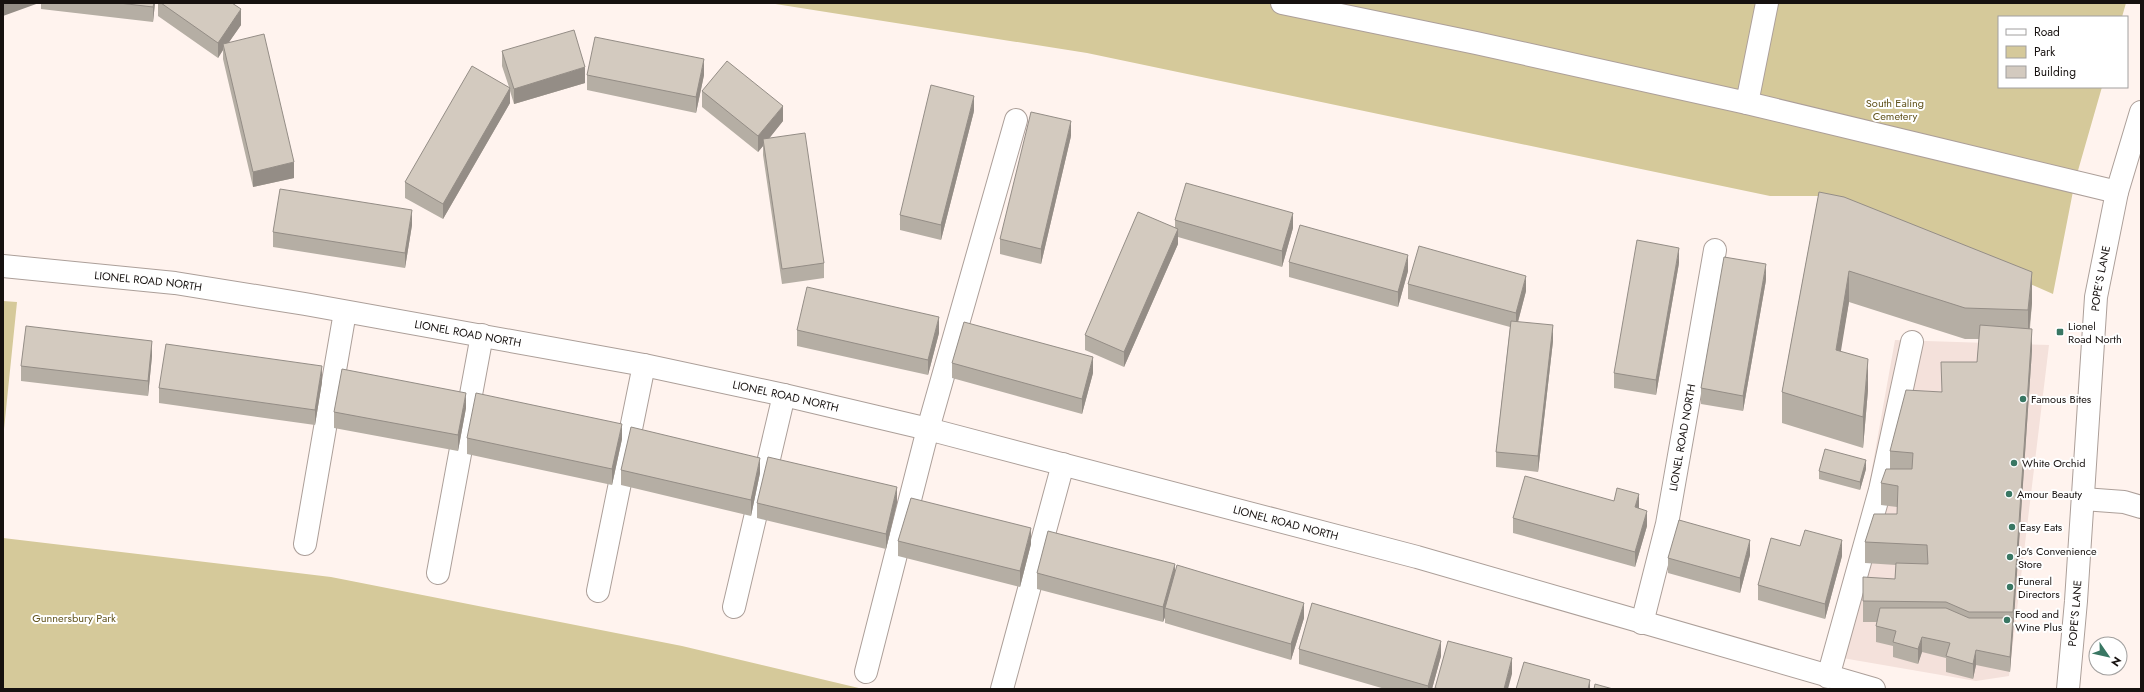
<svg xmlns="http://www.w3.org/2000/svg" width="2144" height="692" font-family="Jost,sans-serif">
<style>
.built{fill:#f4e1db}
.green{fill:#d5c99a}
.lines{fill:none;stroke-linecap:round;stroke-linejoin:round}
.minor-casing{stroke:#ac9f99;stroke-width:24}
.major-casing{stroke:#ac9f99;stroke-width:24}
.minor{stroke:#fff;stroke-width:22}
.major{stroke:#fff;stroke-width:22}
.wall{fill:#b5aea4}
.shaded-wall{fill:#948d86}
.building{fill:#d3cabf;stroke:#948d86}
.poi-dot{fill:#397763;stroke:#fff;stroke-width:1.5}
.labels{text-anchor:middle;stroke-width:4;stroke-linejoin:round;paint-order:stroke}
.park-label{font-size:11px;fill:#62541e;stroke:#fff}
.street-label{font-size:11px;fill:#16110f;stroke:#fff}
.poi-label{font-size:11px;fill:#16110f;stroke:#fff;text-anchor:start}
</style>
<rect width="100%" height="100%" fill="#fff3ee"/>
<path class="built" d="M 1895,340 L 2049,345 L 2009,676 L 1976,681 L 1825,655 L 1858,547 Z"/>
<path class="green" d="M 769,3 L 2126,3 L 2122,17 L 1999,17 L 1999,87 L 2102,87 L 2075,181 L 2053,294 L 1828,196 L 1770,196 L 1087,53 Z
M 3,301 L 17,302 L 3,439 Z
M 3,538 L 331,577 L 682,646 L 863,689 L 3,689 Z"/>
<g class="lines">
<defs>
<g id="minor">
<path d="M 1282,3 L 1476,43 L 1747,103 L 1767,3"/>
<path d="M 1747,103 L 2117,192"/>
<path id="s1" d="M 3,266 L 175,283 L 305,304 L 644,365 L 784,395 L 928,429 L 1417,557 L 1874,689"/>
<path d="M 2083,499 L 2124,502 L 2141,507"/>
<path d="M 305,544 L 345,312"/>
<path d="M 438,573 L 482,335"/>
<path d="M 598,591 L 644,365"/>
<path d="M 734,607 L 784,395"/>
<path id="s2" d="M 1642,623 L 1667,524 L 1715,250"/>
<path d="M 866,672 L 928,429 L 1016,120"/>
<path d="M 1828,677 L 1880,490 L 1912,342"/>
<path d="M 1002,689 L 1063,464"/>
</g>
<g id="major">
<path id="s3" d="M 2068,689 L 2076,601 L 2096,297 L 2117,192 L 2141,112"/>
</g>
</defs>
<use href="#minor" class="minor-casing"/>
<use href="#major" class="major-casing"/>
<use href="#minor" class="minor"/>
<use href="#major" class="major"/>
</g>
<path class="wall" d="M 41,3 L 155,3 L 153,22 L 41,9 Z
M 158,3 L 232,3 L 241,25 L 229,42 L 294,178 L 253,187 L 223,59 L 223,50 L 218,58 L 158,16 Z
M 502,51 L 585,83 L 514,104 L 510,91 L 510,103 L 443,219 L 405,198 L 405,182 L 509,87 L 502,66 Z
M 587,75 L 704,75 L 696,113 L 587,90 Z
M 702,91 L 783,121 L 769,138 L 824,263 L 824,278 L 782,284 L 763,155 L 763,146 L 758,152 L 702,107 Z
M 974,111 L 941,240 L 900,230 L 900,215 Z
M 1071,136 L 1041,264 L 1000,254 L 1000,239 Z
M 1819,192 L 2032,303 L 2030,328 L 2032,350 L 2010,672 L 1976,665 L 1973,679 L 1946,672 L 1946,658 L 1922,652 L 1918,664 L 1893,657 L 1893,646 L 1876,642 L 1876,626 L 1877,622 L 1863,622 L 1863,601 L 1895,579 L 1896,565 L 1865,563 L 1865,542 L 1897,514 L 1897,507 L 1881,505 L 1881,483 L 1890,469 L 1890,451 L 1941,392 L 1977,362 L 1979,339 L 1965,339 L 1849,302 L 1840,351 L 1868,390 L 1863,448 L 1782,423 L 1782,392 Z
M 1175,220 L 1293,228 L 1282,267 L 1178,237 L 1178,244 L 1124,367 L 1085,350 L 1085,335 L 1175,228 Z
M 412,225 L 405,268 L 273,247 L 273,232 Z
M 1289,262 L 1408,271 L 1398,307 L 1289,277 Z
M 1679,263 L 1656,395 L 1614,388 L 1614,373 Z
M 1766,280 L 1743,411 L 1701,404 L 1701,388 Z
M 1408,284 L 1526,291 L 1518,322 L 1553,341 L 1538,472 L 1496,467 L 1496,452 L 1510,327 L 1408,299 Z
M 797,330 L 939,333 L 928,375 L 797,346 Z
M 152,356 L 148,396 L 21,381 L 21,366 Z
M 952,363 L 1093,373 L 1082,414 L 952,378 Z
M 322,382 L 315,425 L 159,403 L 159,388 Z
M 466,408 L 458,451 L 334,428 L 334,412 Z
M 467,438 L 622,439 L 612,485 L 467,454 Z
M 1866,469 L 1860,490 L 1819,479 L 1819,471 Z
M 621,470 L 760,473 L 751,516 L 621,485 Z
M 757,503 L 897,503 L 886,549 L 757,518 Z
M 1639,508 L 1647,526 L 1635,567 L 1513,533 L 1513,518 Z
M 898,541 L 1031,544 L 1020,587 L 898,556 Z
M 1800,546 L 1842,556 L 1825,619 L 1758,600 L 1758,585 Z
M 1750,555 L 1740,593 L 1668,573 L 1668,558 Z
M 1037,573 L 1175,573 L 1304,618 L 1291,660 L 1165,623 L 1165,617 L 1163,622 L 1037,589 Z
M 1299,649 L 1441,656 L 1432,689 L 1385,689 L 1299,664 Z"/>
<path class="shaded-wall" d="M 3,3 L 39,3 L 3,16 Z
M 154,3 L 155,3 L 153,22 L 153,7 Z
M 241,9 L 241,25 L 225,48 L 223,44 L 223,50 L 218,58 L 218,43 Z
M 704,59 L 704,75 L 696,113 L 696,97 Z
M 585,67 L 585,83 L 514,104 L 514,89 Z
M 510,88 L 510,103 L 443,219 L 443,204 Z
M 974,96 L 974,111 L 941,240 L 941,225 Z
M 783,106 L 783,121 L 764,145 L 763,139 L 763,146 L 758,152 L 758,136 Z
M 1071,121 L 1071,136 L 1041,264 L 1041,249 Z
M 294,162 L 294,178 L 253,187 L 253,172 Z
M 412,210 L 412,225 L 405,268 L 405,253 Z
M 1293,213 L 1293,228 L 1282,267 L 1282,251 Z
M 1178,229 L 1178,244 L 1124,367 L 1124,352 Z
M 1679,248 L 1679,263 L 1656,395 L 1656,380 Z
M 1408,255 L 1408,271 L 1398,307 L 1398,292 Z
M 1766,264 L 1766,280 L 1743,411 L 1743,396 Z
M 1849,271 L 1849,302 L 1836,381 L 1836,350 Z
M 2032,272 L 2032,303 L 2028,341 L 2028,310 Z
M 1526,276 L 1526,291 L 1516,329 L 1516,313 Z
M 939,317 L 939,333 L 928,375 L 928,360 Z
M 1553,325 L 1553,341 L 1538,472 L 1538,456 Z
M 2032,329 L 2032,350 L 2013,634 L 2013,612 Z
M 152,341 L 152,356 L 148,396 L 148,381 Z
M 1093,357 L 1093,373 L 1082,414 L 1082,399 Z
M 1868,359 L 1868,390 L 1863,448 L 1863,417 Z
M 322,366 L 322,382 L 315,425 L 315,410 Z
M 466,393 L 466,408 L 458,451 L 458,435 Z
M 622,424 L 622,439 L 612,485 L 612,469 Z
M 760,458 L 760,473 L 751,516 L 751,500 Z
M 1866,460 L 1866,469 L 1860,490 L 1860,482 Z
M 897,487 L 897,503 L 886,549 L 886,534 Z
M 1639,494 L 1639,510 L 1635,507 Z
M 1647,511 L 1647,526 L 1635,567 L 1635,552 Z
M 1031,528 L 1031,544 L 1020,587 L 1020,571 Z
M 1750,540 L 1750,555 L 1740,593 L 1740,578 Z
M 1842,540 L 1842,556 L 1825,619 L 1825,604 Z
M 1175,564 L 1175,580 L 1165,608 L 1165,617 L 1163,622 L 1163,607 Z
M 1304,603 L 1304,618 L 1291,660 L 1291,644 Z
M 2013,618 L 2013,634 L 2010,672 L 2010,657 Z
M 1922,637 L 1922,652 L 1918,664 L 1918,649 Z
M 1441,641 L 1441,656 L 1432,689 L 1428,689 L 1428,686 Z
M 1976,650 L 1976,665 L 1973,679 L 1973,664 Z
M 1512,658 L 1512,674 L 1508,689 L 1504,689 Z
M 1590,680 L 1590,689 L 1588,689 Z"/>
<path class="building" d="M 119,3 L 154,3 L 153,7 Z
M 161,3 L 232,3 L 241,9 L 218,43 Z
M 574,30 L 585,67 L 514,89 L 502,51 Z
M 264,34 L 294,162 L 253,172 L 223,44 Z
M 595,37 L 704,59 L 696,97 L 587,75 Z
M 727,61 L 783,106 L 758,136 L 702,91 Z
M 472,66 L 510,88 L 443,204 L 405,182 Z
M 931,85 L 974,96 L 941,225 L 900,215 Z
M 1031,112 L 1071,121 L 1041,249 L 1000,239 Z
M 805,133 L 824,263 L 782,269 L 763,139 Z
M 1186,183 L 1293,213 L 1282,251 L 1175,220 Z
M 280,189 L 412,210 L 405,253 L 273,232 Z
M 1819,192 L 1844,197 L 2032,272 L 2028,310 L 1965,308 L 1849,271 L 1836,350 L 1868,359 L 1863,417 L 1782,392 Z
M 1138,212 L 1178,229 L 1124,352 L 1085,335 Z
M 1300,225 L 1408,255 L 1398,292 L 1289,262 Z
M 1637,240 L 1679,248 L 1656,380 L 1614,373 Z
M 1419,246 L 1526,276 L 1516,313 L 1408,284 Z
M 1724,257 L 1766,264 L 1743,396 L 1701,388 Z
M 807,287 L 939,317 L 928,360 L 797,330 Z
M 1511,321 L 1553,325 L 1538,456 L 1496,452 Z
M 964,322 L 1093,357 L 1082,399 L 952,363 Z
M 1980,325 L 2032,329 L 2013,612 L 1969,612 L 1946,602 L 1863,601 L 1863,577 L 1895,579 L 1896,563 L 1928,564 L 1927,545 L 1865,542 L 1874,514 L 1897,514 L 1898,486 L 1881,483 L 1886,469 L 1912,469 L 1913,453 L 1890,451 L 1906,390 L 1942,392 L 1941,362 L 1977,362 Z
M 26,326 L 152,341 L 148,381 L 21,366 Z
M 166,344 L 322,366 L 315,410 L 159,388 Z
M 342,369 L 466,393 L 458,435 L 334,412 Z
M 476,393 L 622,424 L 612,469 L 467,438 Z
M 631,427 L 760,458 L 751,500 L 621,470 Z
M 1825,449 L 1866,460 L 1860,482 L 1819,471 Z
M 768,457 L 897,487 L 886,534 L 757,503 Z
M 1525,476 L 1614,501 L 1617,488 L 1639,494 L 1635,507 L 1647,511 L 1635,552 L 1513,518 Z
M 911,498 L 1031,528 L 1020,571 L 898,541 Z
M 1679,520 L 1750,540 L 1740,578 L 1668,558 Z
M 1805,530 L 1842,540 L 1825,604 L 1758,585 L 1771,538 L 1800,546 Z
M 1048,531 L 1175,564 L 1163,607 L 1037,573 Z
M 1177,565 L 1304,603 L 1291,644 L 1165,608 Z
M 1312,603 L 1441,641 L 1428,686 L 1299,649 Z
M 1880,608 L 1946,608 L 1969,618 L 2013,618 L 2010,657 L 1976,650 L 1973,664 L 1946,656 L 1950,643 L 1922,637 L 1918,649 L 1893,642 L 1896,631 L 1876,626 Z
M 1448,641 L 1512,658 L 1504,689 L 1440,689 L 1435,688 Z
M 1524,662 L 1590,680 L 1588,689 L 1516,689 Z
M 1595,684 L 1613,689 L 1594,689 Z"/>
<g class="poi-dot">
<rect x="2056" y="328" width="8" height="8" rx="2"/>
<circle cx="2023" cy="399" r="4"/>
<circle cx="2014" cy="463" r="4"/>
<circle cx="2009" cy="494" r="4"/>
<circle cx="2012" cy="527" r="4"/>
<circle cx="2010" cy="557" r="4"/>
<circle cx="2010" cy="587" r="4"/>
<circle cx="2007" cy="620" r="4"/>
</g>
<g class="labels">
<g class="park-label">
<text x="1895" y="107">South Ealing<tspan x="1895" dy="13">Cemetery</tspan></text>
<text x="74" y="622">Gunnersbury Park</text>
</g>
<g class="street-label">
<text dy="4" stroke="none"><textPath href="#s3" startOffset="412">POPE'S LANE</textPath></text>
<text dy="4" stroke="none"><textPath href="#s1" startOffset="146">LIONEL ROAD NORTH</textPath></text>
<text dy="4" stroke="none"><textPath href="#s1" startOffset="470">LIONEL ROAD NORTH</textPath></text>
<text dy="4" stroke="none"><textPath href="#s1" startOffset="794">LIONEL ROAD NORTH</textPath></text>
<text dy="4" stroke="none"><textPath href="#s2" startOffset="190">LIONEL ROAD NORTH</textPath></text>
<text dy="4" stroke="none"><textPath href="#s1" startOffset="1310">LIONEL ROAD NORTH</textPath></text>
<text dy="4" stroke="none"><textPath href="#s3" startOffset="76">POPE'S LANE</textPath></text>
</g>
<g class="poi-label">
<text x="2068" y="330">Lionel<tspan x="2068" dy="13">Road North</tspan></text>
<text x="2031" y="403">Famous Bites</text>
<text x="2022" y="467">White Orchid</text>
<text x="2017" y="498">Amour Beauty</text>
<text x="2020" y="531">Easy Eats</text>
<text x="2018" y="555">Jo's Convenience<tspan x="2018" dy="13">Store</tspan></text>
<text x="2018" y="585">Funeral<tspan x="2018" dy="13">Directors</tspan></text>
<text x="2015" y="618">Food and<tspan x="2015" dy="13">Wine Plus</tspan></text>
</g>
</g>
<rect width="2144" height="692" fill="none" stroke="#16110f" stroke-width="8"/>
<rect x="1998" y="16" width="130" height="72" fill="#ffffff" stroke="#a2a09f"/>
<rect x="2006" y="29" width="20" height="6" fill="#ffffff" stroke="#a2a09f"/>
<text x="2034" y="36" font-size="12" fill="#16110f">Road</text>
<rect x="2006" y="46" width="20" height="12" fill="#d5c99a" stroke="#a2a09f"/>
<text x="2034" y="56" font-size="12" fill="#16110f">Park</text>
<rect x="2006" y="66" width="20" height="12" fill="#d3cabf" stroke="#a2a09f"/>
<text x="2034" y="76" font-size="12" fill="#16110f">Building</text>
<g transform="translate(2108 656) rotate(124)"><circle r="19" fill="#ffffff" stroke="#a2a09f"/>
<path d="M0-3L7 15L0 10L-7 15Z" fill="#397763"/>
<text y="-6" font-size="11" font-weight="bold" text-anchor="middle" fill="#16110f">N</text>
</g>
</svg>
